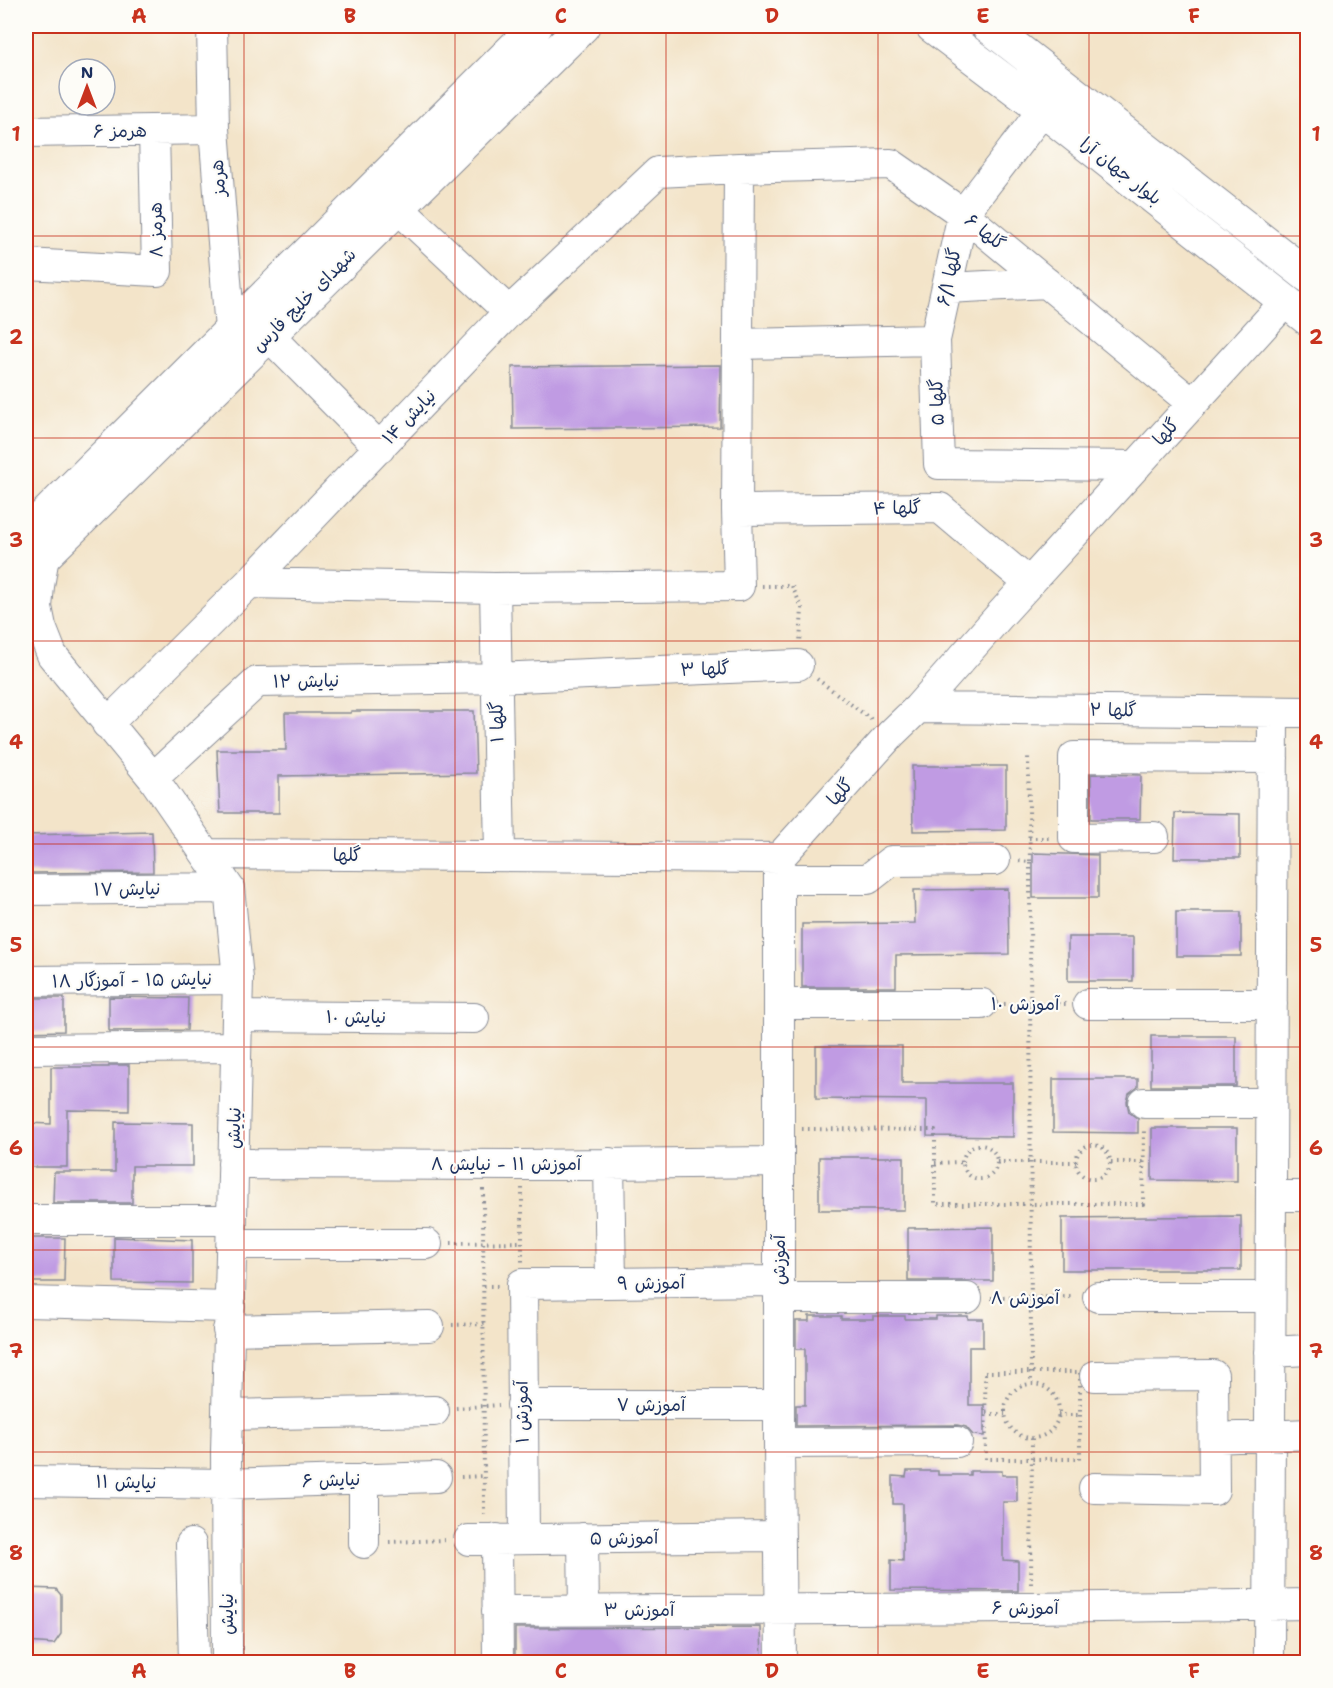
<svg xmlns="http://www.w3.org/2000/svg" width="1333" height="1688" font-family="'Shantell Sans','Playpen Sans Arabic',sans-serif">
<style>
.building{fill:#c09be3}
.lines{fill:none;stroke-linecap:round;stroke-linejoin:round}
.minor-casing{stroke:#878a94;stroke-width:32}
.major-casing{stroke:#878a94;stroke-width:35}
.path{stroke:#878a94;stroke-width:4;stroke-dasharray:1.5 4.5;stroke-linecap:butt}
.minor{stroke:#fff;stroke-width:30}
.major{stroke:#fff;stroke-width:33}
.grid{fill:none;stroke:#c8321e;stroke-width:1.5;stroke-opacity:0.55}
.labels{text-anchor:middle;stroke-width:4.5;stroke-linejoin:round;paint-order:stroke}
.street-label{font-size:18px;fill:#1b2f5e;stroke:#fdfcf7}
.neatline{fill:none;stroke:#c8321e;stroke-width:2}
.grid-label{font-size:20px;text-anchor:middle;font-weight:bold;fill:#c8321e}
</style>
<rect width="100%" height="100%" fill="#fdfcf7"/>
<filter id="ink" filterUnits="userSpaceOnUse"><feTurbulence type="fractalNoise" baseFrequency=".0167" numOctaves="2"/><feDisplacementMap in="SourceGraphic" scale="12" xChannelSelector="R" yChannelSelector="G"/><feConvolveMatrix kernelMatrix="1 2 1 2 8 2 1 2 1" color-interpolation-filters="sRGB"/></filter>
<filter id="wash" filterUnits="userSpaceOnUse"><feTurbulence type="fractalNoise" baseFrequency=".008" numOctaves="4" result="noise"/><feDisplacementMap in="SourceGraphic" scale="24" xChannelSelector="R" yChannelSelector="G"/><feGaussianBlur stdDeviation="1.35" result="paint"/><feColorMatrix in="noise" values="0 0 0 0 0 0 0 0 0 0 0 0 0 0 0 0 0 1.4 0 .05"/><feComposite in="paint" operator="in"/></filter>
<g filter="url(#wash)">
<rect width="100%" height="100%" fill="#f3e4c9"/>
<g id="blocks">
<path class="building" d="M 721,365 L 720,427 L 513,429 L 512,367 Z
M 351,711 L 474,711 L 476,773 L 279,776 L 279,813 L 220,813 L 217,750 L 286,750 L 285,713 L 351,713 Z
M 912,766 L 1006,766 L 1006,830 L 913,831 Z
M 1091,774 L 1141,775 L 1140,819 L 1091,819 Z
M 1175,813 L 1240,814 L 1240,858 L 1174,858 Z
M 152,832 L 153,872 L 26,873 L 26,835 Z
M 1033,853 L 1098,855 L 1098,898 L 1033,898 Z
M 1008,889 L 1009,954 L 896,955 L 896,987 L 802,987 L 802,924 L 915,923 L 914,890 Z
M 1176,912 L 1241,912 L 1241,956 L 1176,956 Z
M 1068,937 L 1133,937 L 1133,981 L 1068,981 Z
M 109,997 L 188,998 L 187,1030 L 109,1031 Z
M 26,998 L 64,998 L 64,1031 L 26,1032 Z
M 1151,1036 L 1236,1036 L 1236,1086 L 1151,1086 Z
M 816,1046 L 902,1046 L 902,1083 L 1013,1083 L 1013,1137 L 927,1136 L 927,1100 L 816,1099 Z
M 109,1065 L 129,1065 L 129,1111 L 67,1110 L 67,1167 L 26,1167 L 26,1123 L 51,1124 L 51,1067 L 109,1067 Z
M 1053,1079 L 1138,1079 L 1138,1087 L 1129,1094 L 1127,1102 L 1129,1112 L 1138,1119 L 1138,1133 L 1053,1132 Z
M 115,1122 L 193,1123 L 193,1166 L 132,1166 L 132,1203 L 53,1203 L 54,1172 L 115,1172 Z
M 1152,1128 L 1237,1128 L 1237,1181 L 1152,1180 Z
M 819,1157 L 904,1157 L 904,1210 L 819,1210 Z
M 1241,1216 L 1241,1270 L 1062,1270 L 1062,1218 Z
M 993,1227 L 993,1281 L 908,1281 L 908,1228 Z
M 114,1237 L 192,1240 L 192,1283 L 114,1282 Z
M 26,1238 L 65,1238 L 64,1282 L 26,1282 Z
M 809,1316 L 841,1316 L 841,1319 L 873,1319 L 873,1316 L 905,1316 L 905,1319 L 936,1319 L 936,1316 L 968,1316 L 968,1319 L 983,1319 L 983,1347 L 969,1347 L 969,1405 L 984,1405 L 984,1436 L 973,1435 L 966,1427 L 957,1425 L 796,1426 L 796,1405 L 805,1405 L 805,1349 L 796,1349 L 796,1321 L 809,1321 Z
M 907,1471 L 938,1471 L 938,1475 L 970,1475 L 970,1471 L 1002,1471 L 1002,1475 L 1017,1475 L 1017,1502 L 1003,1502 L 1003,1560 L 1018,1561 L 1018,1591 L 891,1590 L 891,1560 L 903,1561 L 903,1504 L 893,1504 L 893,1476 L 906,1477 Z
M 26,1588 L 56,1589 L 61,1595 L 61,1634 L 54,1644 L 26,1642 Z
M 761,1627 L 762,1662 L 515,1662 L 515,1628 Z"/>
</g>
</g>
<g filter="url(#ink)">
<use href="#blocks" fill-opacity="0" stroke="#878a94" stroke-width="1.5"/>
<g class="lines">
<defs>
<path id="minor" d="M 212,26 L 214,129 L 230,330
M 26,132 L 214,129
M 397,207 L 509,312
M 26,264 L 157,271 L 154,130
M 947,288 L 1047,283
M 268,335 L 380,448
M 935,340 L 963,214 L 1043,110
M 738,344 L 935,340 L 939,464 L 1136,466
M 737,510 L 940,508 L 1029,583
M 44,556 L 39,586 L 37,607 L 41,627 L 52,655 L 153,778 L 229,888 L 238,979 L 226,1452 L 227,1662
M 249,583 L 495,588 L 739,586 L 737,510 L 739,168
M 495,588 L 500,855
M 918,708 L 1308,712
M 107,724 L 249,583 L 509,312 L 658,172 L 739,168 L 891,164 L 963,214 L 1192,403
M 153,778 L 257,682 L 497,678 L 798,665
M 1154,837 L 1074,838 L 1074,757 L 1273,758
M 206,854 L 779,858 L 891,734 L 918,708 L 1001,614 L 1286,301
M 779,858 L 779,1443 L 781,1662
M 780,879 L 868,879 L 891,861 L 995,860
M 26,890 L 229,888
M 26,981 L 238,979
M 779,1004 L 982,1004
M 1088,1004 L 1272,1004
M 237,1016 L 474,1018
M 26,1049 L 236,1047
M 1144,1103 L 1271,1103
M 609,1163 L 611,1283
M 233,1164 L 522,1165 L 779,1162
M 1271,1196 L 1308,1196
M 26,1220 L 232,1220
M 232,1244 L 427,1244
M 1098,1297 L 1270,1297
M 779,1298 L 967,1298
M 26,1302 L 230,1307
M 228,1330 L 429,1326
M 1270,1352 L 1308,1350
M 522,1405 L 779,1405
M 227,1415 L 434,1411
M 1214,1438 L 1308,1434
M 779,1443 L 957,1442
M 364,1479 L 364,1543
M 26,1481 L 226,1484 L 436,1477
M 1094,1488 L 1214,1490 L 1213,1375 L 1095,1376
M 583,1538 L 584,1610
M 497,1539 L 498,1662
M 524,1539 L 522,1284 L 779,1281
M 469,1540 L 780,1536
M 191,1544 L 194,1662
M 497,1611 L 1031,1608 L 1308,1604
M 1269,1662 L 1273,712"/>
<path id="major" d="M 932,26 L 1043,110 L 1308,319
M 988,26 L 1308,276
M 26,534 L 536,26
M 26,574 L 583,26"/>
</defs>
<use href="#minor" class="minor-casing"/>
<use href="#major" class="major-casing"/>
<path class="path" d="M 762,586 L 792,586 L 802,608 L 800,643
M 817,679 L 872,720
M 1029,838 L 1050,838
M 1019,861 L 1030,862 L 1028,754
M 1030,862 L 1031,1384
M 1004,1004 L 1066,1004
M 802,1129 L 935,1130 L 935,1204 L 1143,1204 L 1144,1128
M1076 1162a17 17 0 1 1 34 0a17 17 0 1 1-34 0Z
M963 1162a17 17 0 1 1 34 0a17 17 0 1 1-34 0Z
M 997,1162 L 1076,1162
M 1111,1162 L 1143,1162
M 935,1163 L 963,1162
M 522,1188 L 522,1262
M 483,1189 L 484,1515
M 451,1243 L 522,1242
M 484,1286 L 498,1286
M 991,1298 L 1074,1297
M 452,1325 L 484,1324
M 985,1372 L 1080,1372 L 1080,1459 L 986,1459 Z
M1005 1411a27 27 0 1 1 54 0a27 27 0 1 1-54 0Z
M 456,1408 L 499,1405
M 986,1414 L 1005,1414
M 1058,1415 L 1080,1415
M 461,1477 L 484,1476
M 389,1542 L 447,1540
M 1031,1584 L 1032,1438"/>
<use href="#minor" class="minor"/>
<use href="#major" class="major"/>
</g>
</g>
<path class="grid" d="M 244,26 L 244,1662M 455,26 L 455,1662M 666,26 L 666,1662M 878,26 L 878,1662M 1089,26 L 1089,1662M 26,236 L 1308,236M 26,438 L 1308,438M 26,641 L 1308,641M 26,844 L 1308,844M 26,1047 L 1308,1047M 26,1250 L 1308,1250M 26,1452 L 1308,1452"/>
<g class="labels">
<g class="street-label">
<text transform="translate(120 131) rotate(-1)" y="6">هرمز ۶</text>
<text transform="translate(1121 171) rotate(38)" y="6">بلوار جهان آرا</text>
<text transform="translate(218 178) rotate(-94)" y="6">هرمز</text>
<text transform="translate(156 230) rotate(-91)" y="6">هرمز ۸</text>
<text transform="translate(985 232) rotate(39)" y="6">گلها ۶</text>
<text transform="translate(949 277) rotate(-78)" y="6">گلها ۶/۱</text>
<text transform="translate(304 300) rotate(-45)" y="6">شهدای خلیج فارس</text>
<text transform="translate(937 402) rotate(-92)" y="6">گلها ۵</text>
<text transform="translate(409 417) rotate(-46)" y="6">نیایش ۱۴</text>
<text transform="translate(1166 432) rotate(-48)" y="6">گلها</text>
<text transform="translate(897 508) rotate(-1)" y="6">گلها ۴</text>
<text transform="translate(705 669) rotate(-2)" y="6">گلها ۳</text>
<text transform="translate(306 681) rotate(-1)" y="6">نیایش ۱۲</text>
<text transform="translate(1113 710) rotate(1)" y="6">گلها ۲</text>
<text transform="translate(497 722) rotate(-91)" y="6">گلها ۱</text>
<text transform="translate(840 792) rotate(-48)" y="6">گلها</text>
<text x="347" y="861">گلها</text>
<text transform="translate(127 889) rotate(-1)" y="6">نیایش ۱۷</text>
<text transform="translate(132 980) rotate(-1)" y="6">نیایش ۱۵ - آموزگار ۱۸</text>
<text x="1025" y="1010">آموزش ۱۰</text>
<text x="356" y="1023">نیایش ۱۰</text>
<text transform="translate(234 1128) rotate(-88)" y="6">نیایش</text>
<text x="506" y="1170">آموزش ۱۱ - نیایش ۸</text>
<text transform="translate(779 1260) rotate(-90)" y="6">آموزش</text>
<text transform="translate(651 1283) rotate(-1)" y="6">آموزش ۹</text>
<text x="1025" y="1304">آموزش ۸</text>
<text x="651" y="1411">آموزش ۷</text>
<text transform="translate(522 1412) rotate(-91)" y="6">آموزش ۱</text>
<text transform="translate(331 1480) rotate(-2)" y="6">نیایش ۶</text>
<text transform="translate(126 1482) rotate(1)" y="6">نیایش ۱۱</text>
<text transform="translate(624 1538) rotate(-1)" y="6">آموزش ۵</text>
<text x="1025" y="1614">آموزش ۶</text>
<text x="639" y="1616">آموزش ۳</text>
<text transform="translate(227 1614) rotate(-90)" y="6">نیایش</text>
</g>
</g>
<rect width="1333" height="1688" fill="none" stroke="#fdfcf7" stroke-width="66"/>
<g transform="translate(87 87)"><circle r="28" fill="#fdfcf7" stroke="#a3aaba" stroke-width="1.5"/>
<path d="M0-4.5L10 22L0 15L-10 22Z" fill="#c8321e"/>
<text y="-9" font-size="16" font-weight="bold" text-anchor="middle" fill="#1b2f5e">N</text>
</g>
<rect x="33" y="33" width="1267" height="1622" class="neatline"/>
<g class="grid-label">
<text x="139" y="23">A</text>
<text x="350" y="23">B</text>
<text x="561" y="23">C</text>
<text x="772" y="23">D</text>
<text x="983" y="23">E</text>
<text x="1194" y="23">F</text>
<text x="16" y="141">1</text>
<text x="1316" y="141">1</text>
<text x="16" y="344">2</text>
<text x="1316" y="344">2</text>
<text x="16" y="547">3</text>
<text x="1316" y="547">3</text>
<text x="16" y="749">4</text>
<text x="1316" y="749">4</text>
<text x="16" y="952">5</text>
<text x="1316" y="952">5</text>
<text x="16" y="1155">6</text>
<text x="1316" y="1155">6</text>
<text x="16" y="1358">7</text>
<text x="1316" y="1358">7</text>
<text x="16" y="1560">8</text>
<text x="1316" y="1560">8</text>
<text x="139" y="1678">A</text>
<text x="350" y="1678">B</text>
<text x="561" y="1678">C</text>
<text x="772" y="1678">D</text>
<text x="983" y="1678">E</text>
<text x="1194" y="1678">F</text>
</g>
</svg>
